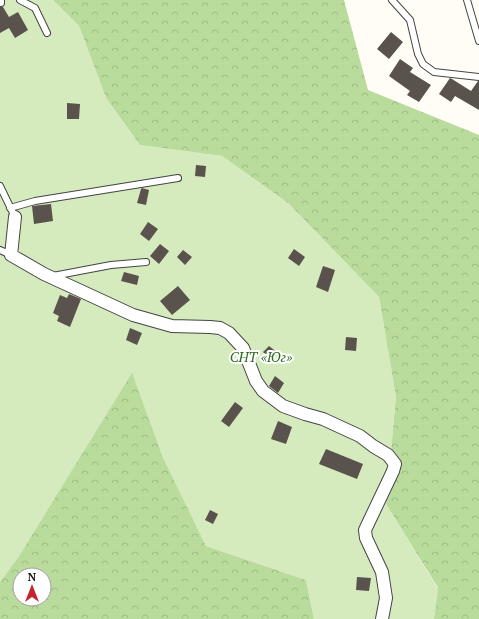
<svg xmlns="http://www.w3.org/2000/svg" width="479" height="619" font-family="'PT Serif',serif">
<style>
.green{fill:#d5ebbd}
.forest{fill:url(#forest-crowns);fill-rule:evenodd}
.building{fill:#5a524d}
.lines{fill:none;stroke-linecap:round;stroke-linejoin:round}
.service-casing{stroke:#444;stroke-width:8}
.minor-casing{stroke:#444;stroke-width:14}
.service{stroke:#fff;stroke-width:6}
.minor{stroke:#fff;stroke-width:12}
.labels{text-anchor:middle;stroke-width:4;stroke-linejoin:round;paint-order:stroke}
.park-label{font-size:14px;font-style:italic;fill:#2f6b1f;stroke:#fff}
</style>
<defs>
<pattern id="forest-crowns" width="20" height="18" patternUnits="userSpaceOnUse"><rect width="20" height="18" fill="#b9dc9c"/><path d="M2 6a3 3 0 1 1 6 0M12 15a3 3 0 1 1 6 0" fill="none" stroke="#9ebc85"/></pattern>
</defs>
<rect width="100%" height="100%" fill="#fffdf5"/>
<path class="green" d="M 0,0 L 53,0 L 79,26 L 106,98 L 140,145 L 222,156 L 288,203 L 379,297 L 396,397 L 386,504 L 438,589 L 434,619 L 314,619 L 306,580 L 206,546 L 162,458 L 132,374 L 19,556 L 0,582 Z"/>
<path class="forest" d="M 53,0 L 344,0 L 368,90 L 479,135 L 479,619 L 434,619 L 438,588 L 386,504 L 396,397 L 379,297 L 288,203 L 222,156 L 140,145 L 106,98 L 79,26 Z
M 132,373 L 163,458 L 206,546 L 306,580 L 314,619 L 0,619 L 0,582 L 19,556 ZM 20,575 L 44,575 L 44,599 L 20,599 Z"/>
<path class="building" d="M 0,7 L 3,7 L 9,17 L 18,12 L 28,30 L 15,38 L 9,28 L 0,33 Z
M 391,32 L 403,42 L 389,59 L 377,49 Z
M 400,59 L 413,68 L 410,72 L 431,85 L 419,102 L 407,95 L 410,91 L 389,76 Z
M 450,78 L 452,79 L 471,91 L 478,81 L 479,81 L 479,110 L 455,96 L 451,102 L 439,94 Z
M 67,103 L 80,104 L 79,119 L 67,119 Z
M 196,165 L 206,166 L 205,177 L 195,176 Z
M 142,188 L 149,190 L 146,205 L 137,203 L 141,189 Z
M 51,204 L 53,221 L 34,224 L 32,206 Z
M 148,222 L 158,229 L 149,241 L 140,234 Z
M 160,244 L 169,251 L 159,264 L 150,256 Z
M 294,249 L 305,257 L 299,266 L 288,258 Z
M 183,250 L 192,257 L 185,265 L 177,257 Z
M 323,266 L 335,270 L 328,292 L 316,287 Z
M 124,272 L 139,276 L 137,285 L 121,281 Z
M 178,286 L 190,300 L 172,315 L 160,301 Z
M 69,294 L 81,299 L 70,327 L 57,321 L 59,316 L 53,313 L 60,295 L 67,298 Z
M 130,328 L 142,333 L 137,345 L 126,340 Z
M 346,337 L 357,338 L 356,351 L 345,350 Z
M 269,346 L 278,353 L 272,360 L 263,352 Z
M 275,376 L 284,383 L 278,393 L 269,386 Z
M 235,402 L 243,408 L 229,427 L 221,421 Z
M 278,421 L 292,427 L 286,444 L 271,439 Z
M 326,449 L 363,464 L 357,479 L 319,464 Z
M 210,510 L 218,514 L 213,524 L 205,520 Z
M 357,577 L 371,578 L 369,591 L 356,590 Z"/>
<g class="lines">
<defs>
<path id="service" d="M 20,0 L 35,8 L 47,33
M 392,0 L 410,20 L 418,54 L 423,64 L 434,72 L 479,77
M 467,0 L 479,41
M 1,3 L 1,0
M 0,186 L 15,217
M 10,208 L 35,201 L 178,178
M 0,250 L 11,255
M 53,276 L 111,265 L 146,262"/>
<path id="minor" d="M 15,217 L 11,255 L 44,274 L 133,315 L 172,326 L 210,327 L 220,328 L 229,333 L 243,348 L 256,381 L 263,391 L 283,406 L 305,414 L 323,419 L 360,436 L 373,446 L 388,455 L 395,464 L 393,471 L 365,530 L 366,538 L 382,572 L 386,598 L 382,619"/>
</defs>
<use href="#service" class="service-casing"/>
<use href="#minor" class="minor-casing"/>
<use href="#service" class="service"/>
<use href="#minor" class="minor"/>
</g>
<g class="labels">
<g class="park-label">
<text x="261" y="362">СНТ «Юг»</text>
</g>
</g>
<g transform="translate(32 587)"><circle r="19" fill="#ffffff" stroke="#a0a0a0"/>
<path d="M0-3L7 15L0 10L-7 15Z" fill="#c4262e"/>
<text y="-6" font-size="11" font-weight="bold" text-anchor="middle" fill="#111111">N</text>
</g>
</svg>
